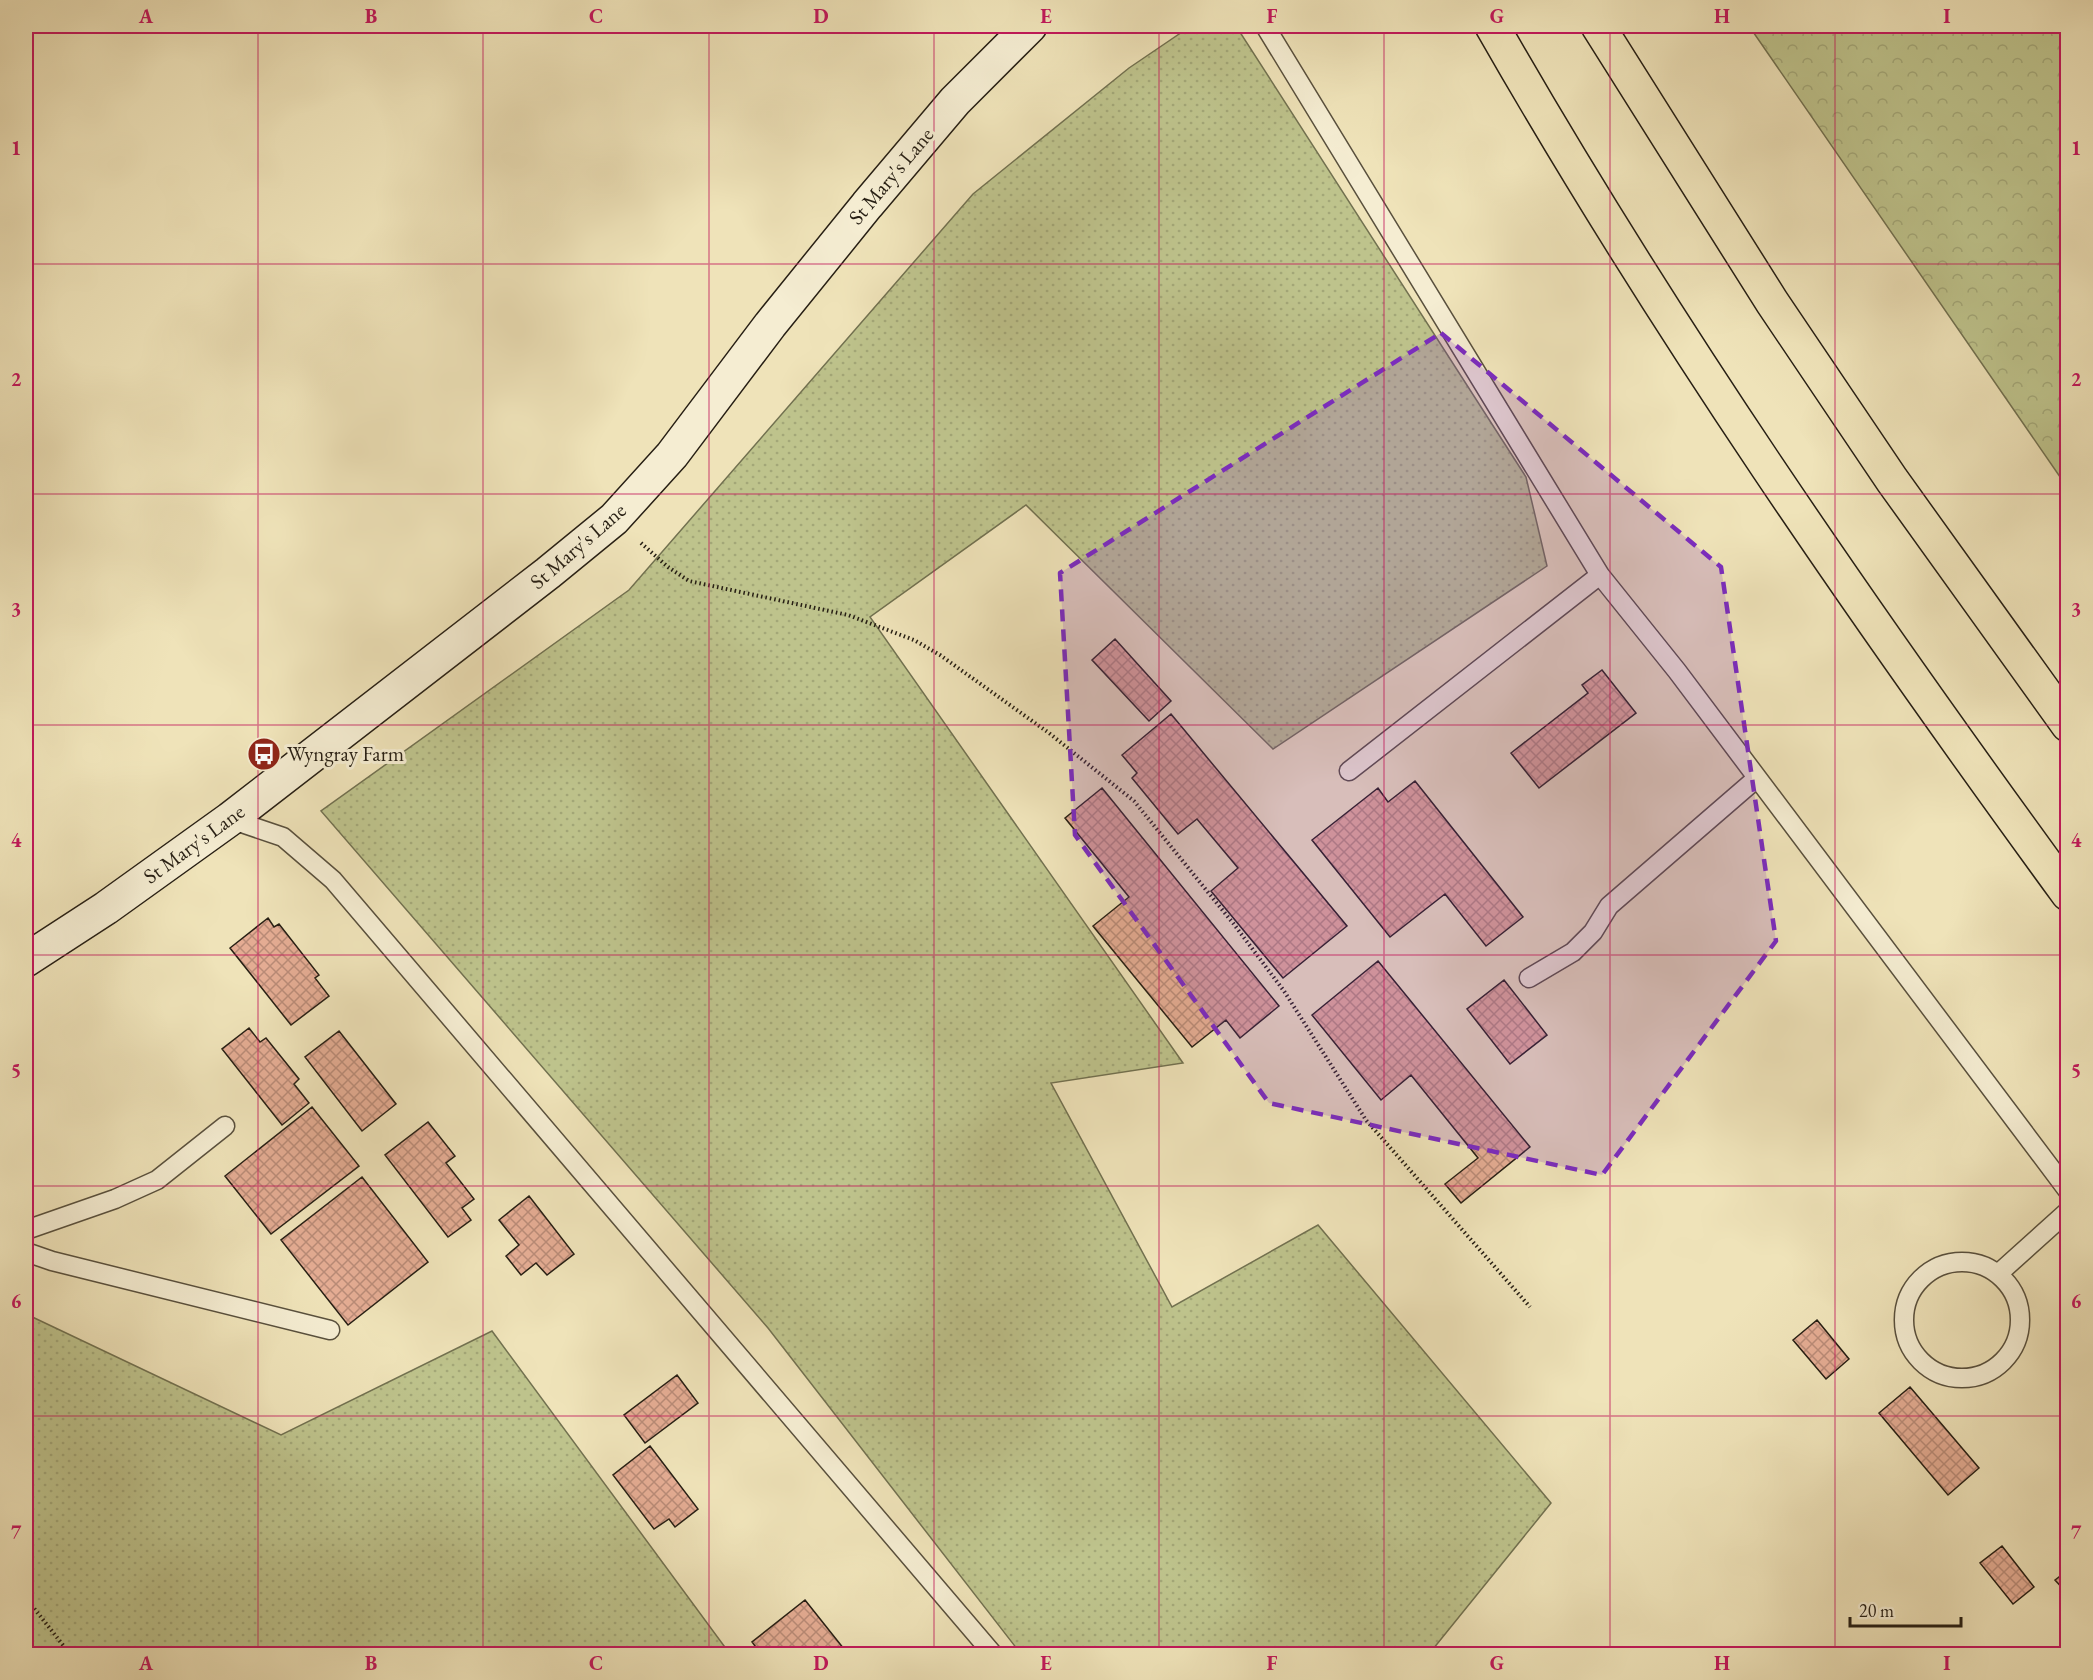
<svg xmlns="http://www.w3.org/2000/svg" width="2093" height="1680" font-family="'EB Garamond',serif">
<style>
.grass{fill:url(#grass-dots);stroke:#727150;stroke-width:1.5}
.forest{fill:url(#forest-crowns);stroke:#727150;stroke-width:1.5}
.building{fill:url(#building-cross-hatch);stroke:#271f14;stroke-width:1.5}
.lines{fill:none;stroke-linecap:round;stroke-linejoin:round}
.lane-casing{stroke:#59503d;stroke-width:21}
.secondary-casing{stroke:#271f14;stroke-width:36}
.highway-casing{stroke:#271f14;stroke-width:36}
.path{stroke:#271f14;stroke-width:4;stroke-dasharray:1.5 3;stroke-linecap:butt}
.lane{stroke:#f5edd2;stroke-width:18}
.secondary{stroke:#f5edd2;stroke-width:33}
.highway{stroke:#efe3b9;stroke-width:33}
.marked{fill:#7b2cbf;fill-opacity:0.2;stroke:#7b2cbf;stroke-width:4.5;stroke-dasharray:12 8;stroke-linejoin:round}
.grid{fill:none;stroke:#c2185b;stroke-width:1.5;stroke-opacity:0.55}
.labels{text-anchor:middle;stroke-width:6;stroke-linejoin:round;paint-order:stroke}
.street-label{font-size:21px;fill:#271f14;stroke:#f5edd2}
.poi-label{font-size:21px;fill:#271f14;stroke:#f5edd2;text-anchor:start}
.neatline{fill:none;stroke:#c2185b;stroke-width:2}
.grid-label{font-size:20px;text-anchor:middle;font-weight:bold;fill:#c2185b}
</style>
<defs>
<pattern id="grass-dots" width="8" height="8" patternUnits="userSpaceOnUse" patternTransform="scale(1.5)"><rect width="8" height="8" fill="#bec38c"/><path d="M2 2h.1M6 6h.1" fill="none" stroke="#a3a778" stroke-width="1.8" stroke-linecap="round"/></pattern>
<pattern id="forest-crowns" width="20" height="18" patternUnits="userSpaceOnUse" patternTransform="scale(1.5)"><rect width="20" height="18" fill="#bec38c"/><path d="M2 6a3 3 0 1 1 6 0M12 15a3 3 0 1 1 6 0" fill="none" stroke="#a3a778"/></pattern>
<pattern id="building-cross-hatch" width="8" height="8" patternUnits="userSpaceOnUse" patternTransform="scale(1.5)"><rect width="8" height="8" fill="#e4ac93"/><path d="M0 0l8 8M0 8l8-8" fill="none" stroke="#b98b77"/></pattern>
</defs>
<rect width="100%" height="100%" fill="#efe3b9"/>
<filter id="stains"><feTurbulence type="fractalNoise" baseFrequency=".00333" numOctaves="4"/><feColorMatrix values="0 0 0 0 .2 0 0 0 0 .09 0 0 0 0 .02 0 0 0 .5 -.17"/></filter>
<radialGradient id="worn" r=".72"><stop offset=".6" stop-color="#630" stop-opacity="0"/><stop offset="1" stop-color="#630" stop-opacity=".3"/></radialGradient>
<path class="grass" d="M 1191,26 L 1236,26 L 1526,477 L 1547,566 L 1273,749 L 1026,505 L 870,617 L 1183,1063 L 1051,1083 L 1172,1307 L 1318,1225 L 1551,1503 L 1429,1654 L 1021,1654 L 768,1328 L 321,811 L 629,590 L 973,194 L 1129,68 Z
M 26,1314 L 281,1435 L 492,1331 L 730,1654 L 26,1654 Z"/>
<path class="forest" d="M 1749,26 L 2067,26 L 2067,487 Z"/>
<path class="building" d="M 1115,639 L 1171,701 L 1149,721 L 1092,660 Z
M 1602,670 L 1636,713 L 1539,788 L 1511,753 L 1588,693 L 1582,685 Z
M 1171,714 L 1347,926 L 1283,978 L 1211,891 L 1238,868 L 1197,819 L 1178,834 L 1132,778 L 1137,773 L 1122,755 Z
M 1415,781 L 1523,917 L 1486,946 L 1445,894 L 1390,937 L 1312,840 L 1378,788 L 1388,802 Z
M 1102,788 L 1279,1006 L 1240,1038 L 1226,1020 L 1192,1047 L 1093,926 L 1129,897 L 1065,818 Z
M 268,918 L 274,927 L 279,924 L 319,975 L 315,978 L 329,996 L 291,1025 L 230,948 Z
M 1378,961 L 1530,1147 L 1461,1203 L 1445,1184 L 1478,1158 L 1411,1075 L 1381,1100 L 1312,1015 Z
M 1504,980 L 1547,1035 L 1510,1064 L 1467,1009 Z
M 249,1028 L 260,1042 L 266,1038 L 299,1079 L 294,1084 L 309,1103 L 282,1125 L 222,1049 Z
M 339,1031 L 396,1104 L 362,1131 L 305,1057 Z
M 312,1107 L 359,1166 L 271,1234 L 225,1176 Z
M 428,1122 L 455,1156 L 446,1163 L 474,1199 L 462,1208 L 471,1220 L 448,1237 L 385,1155 Z
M 362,1177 L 428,1262 L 348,1325 L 281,1240 Z
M 529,1196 L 574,1254 L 547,1275 L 536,1263 L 521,1275 L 506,1256 L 519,1245 L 499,1220 Z
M 1817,1320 L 1849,1359 L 1826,1379 L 1793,1340 Z
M 677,1375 L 698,1403 L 645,1443 L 624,1415 Z
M 1910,1387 L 1979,1468 L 1948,1495 L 1879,1413 Z
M 650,1446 L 698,1509 L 675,1527 L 669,1519 L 654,1529 L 613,1475 Z
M 2002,1546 L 2034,1587 L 2013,1604 L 1980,1563 Z
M 2068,1570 L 2068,1594 L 2055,1580 Z
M 805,1600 L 848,1654 L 761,1654 L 752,1642 Z"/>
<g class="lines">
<defs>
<path id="lane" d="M 1265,26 L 1600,575 L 1677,671 L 2068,1191
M 1349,771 L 1600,575
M 230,819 L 283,837 L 333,880 L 993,1654
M 1529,978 L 1573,952 L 1593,932 L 1609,906 L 1757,778
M 26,1230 L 115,1199 L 157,1180 L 225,1126
M 26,1252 L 52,1261 L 330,1330
M1904 1320a58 58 0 1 1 116 0a58 58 0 1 1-116 0Z
M 1998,1274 L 2068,1211"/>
<path id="secondary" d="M 26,960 L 106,908 L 230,819 L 548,573 L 614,519 L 672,455 L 770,325 L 867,205 L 955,101 L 1030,26"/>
<path id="highway" d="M 1492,26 C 1664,327 1863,613 2068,894
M 1598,26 L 1772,302 L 1892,480 L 2068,725"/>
</defs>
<use href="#lane" class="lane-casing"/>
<use href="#secondary" class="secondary-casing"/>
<use href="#highway" class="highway-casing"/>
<path class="path" d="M 641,543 L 668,567 L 689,581 L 848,615 L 914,640 L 940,655 L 1049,733 L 1134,801 L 1233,923 L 1284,991 L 1366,1120 L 1530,1307
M 26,1598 L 70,1654"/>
<use href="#lane" class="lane"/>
<use href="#secondary" class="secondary"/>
<use href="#highway" class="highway"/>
</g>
<path class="marked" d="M 1441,333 L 1721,567 L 1776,941 L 1602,1175 L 1269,1103 L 1075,835 L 1060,573 Z"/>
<path class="grid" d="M 258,26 L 258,1654M 483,26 L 483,1654M 709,26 L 709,1654M 934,26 L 934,1654M 1159,26 L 1159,1654M 1384,26 L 1384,1654M 1610,26 L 1610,1654M 1835,26 L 1835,1654M 26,264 L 2068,264M 26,494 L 2068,494M 26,725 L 2068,725M 26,955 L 2068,955M 26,1186 L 2068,1186M 26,1416 L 2068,1416"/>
<defs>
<symbol id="bus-disc" viewBox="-11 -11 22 22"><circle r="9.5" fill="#8f2418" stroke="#f5edd2"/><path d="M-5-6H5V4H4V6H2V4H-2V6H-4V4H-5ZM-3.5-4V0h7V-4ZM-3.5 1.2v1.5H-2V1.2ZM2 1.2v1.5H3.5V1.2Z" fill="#fff"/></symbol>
</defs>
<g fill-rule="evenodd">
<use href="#bus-disc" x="245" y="735" width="38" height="38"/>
</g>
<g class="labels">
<g class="street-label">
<text transform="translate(891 176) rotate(-50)" y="7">St Mary's Lane</text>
<text transform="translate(578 546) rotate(-41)" y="7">St Mary's Lane</text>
<text transform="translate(194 844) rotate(-36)" y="7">St Mary's Lane</text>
</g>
<g class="poi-label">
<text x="287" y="761">Wyngray Farm</text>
</g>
</g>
<rect width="2093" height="1680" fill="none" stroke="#efe3b9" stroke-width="66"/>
<path d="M1850 1617v9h111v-9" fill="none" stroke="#271f14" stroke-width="3"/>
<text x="1859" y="1617" font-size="18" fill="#271f14" stroke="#f5edd2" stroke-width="4.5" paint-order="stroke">20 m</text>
<rect x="33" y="33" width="2027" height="1614" class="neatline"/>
<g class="grid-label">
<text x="146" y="23">A</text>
<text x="371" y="23">B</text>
<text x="596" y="23">C</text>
<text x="821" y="23">D</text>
<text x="1046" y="23">E</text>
<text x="1272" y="23">F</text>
<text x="1497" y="23">G</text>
<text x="1722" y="23">H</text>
<text x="1947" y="23">I</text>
<text x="16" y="155">1</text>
<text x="2076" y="155">1</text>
<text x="16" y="386">2</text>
<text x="2076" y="386">2</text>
<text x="16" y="616">3</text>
<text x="2076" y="616">3</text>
<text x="16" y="847">4</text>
<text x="2076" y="847">4</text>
<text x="16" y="1077">5</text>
<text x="2076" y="1077">5</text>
<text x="16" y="1308">6</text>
<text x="2076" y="1308">6</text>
<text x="16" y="1539">7</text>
<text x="2076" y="1539">7</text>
<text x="146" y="1670">A</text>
<text x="371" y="1670">B</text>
<text x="596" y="1670">C</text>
<text x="821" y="1670">D</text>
<text x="1046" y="1670">E</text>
<text x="1272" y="1670">F</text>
<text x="1497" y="1670">G</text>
<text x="1722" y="1670">H</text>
<text x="1947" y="1670">I</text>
</g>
<rect width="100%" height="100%" filter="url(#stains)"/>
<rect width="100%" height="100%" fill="url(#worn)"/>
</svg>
